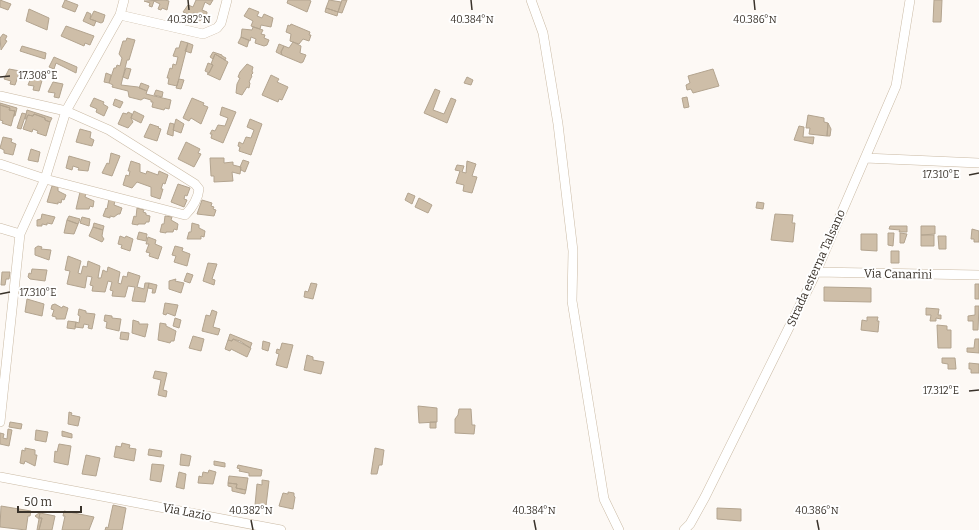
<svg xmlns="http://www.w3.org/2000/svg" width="979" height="530" font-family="Bitter,serif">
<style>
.building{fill:#cebea8;stroke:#b3a48f}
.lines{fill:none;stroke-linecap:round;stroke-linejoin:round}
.minor-casing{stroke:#cabaa4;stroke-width:10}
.minor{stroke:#fff;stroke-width:9}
.ticks{fill:none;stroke:#39322a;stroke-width:1.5}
.labels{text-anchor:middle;stroke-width:4;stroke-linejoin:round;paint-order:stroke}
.street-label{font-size:12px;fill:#39322a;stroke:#fff}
.ticks-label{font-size:10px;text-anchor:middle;fill:#39322a;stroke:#fff;stroke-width:4;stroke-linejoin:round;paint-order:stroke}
</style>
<rect width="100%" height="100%" fill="#fdf9f5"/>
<path class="building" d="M 0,0 L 11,4 L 8,10 L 0,7 Z
M 65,0 L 78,5 L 75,12 L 62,7 Z
M 165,0 L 169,1 L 167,10 L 162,8 L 161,10 L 158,9 L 160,4 L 154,1 L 152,7 L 149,6 L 150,3 L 144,1 Z
M 196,0 L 213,0 L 210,5 L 205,2 L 202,10 L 207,12 L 206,21 L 201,19 L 200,21 L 196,20 L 198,14 L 193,13 L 191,18 L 188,17 L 188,14 L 183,12 L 188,5 L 193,7 Z
M 288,0 L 309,0 L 311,1 L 307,12 L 287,3 Z
M 329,0 L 341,2 L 338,12 L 326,8 Z
M 342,0 L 347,0 L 342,13 L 338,12 Z
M 934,0 L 942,0 L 941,22 L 933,22 Z
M 249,8 L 259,12 L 257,16 L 262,18 L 264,14 L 273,18 L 271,27 L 261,25 L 260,29 L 251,26 L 253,21 L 244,16 Z
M 326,8 L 338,12 L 337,16 L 325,12 Z
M 29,9 L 49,18 L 47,30 L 26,21 Z
M 94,11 L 105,15 L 103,22 L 101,23 L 90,19 Z
M 87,12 L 91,14 L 90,19 L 96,21 L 94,26 L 83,21 Z
M 291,24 L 310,32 L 309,35 L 311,35 L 309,41 L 303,39 L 299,44 L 290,41 L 291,34 L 286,32 L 288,25 L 290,26 Z
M 66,26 L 94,36 L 90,45 L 85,43 L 84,46 L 61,36 Z
M 253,27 L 263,30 L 261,34 L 265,35 L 264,38 L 269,40 L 267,45 L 264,46 L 255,43 L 256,39 L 251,37 L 250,41 L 241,37 L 242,29 L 252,30 Z
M 3,34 L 7,36 L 5,40 L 7,41 L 1,50 L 0,38 Z
M 241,37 L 249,40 L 247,47 L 238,43 Z
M 127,38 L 135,40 L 129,60 L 127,60 L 121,85 L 138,87 L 147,91 L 146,94 L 171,100 L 169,109 L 165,108 L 164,110 L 152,107 L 153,102 L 151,102 L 151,100 L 144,98 L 141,100 L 129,97 L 128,91 L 112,87 L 113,85 L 109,83 L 114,68 L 116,68 L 117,65 L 120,66 L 122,58 L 119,54 L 123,41 L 126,41 Z
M 181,41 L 188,43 L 177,86 L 168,84 L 169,78 L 167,78 L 170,68 L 172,69 L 173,64 L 176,65 L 178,57 L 173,56 L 176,48 L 179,48 Z
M 293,42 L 301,46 L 300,53 L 306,55 L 303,62 L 301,63 L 282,55 L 281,52 L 284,46 L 289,48 Z
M 188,43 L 193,45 L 191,53 L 185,51 Z
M 279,44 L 284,46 L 281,52 L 282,55 L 276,52 Z
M 22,46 L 46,53 L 45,59 L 20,51 Z
M 213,52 L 222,55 L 222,56 L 226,58 L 225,60 L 215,54 L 213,59 L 210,57 Z
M 215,54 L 228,62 L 220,80 L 207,74 L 209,73 L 213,65 L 211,64 Z
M 54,57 L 77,67 L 76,73 L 56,63 L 54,69 L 49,67 Z
M 208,63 L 213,65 L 209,73 L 205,71 Z
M 247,64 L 253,67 L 252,71 L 253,73 L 251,75 L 252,76 L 249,82 L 250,83 L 249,88 L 247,87 L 242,95 L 236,93 L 237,84 L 240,78 L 238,77 L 240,72 Z
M 126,68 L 131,69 L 128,79 L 123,77 Z
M 9,69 L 20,71 L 15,85 L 10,84 L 11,81 L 4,79 Z
M 713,69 L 719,86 L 693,93 L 691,89 L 687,90 L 686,85 L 690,83 L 688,76 Z
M 106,73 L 111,75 L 109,83 L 104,82 Z
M 32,75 L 43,77 L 39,91 L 33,90 L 34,86 L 28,85 Z
M 271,75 L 279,79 L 277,82 L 288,87 L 282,100 L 279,99 L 278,102 L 262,95 Z
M 467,77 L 473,80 L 471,85 L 464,83 Z
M 179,79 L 184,80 L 181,89 L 176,88 Z
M 53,82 L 63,84 L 59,98 L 54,97 L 55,93 L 48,92 Z
M 141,83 L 149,86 L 147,91 L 139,88 Z
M 435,89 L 440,91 L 433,110 L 444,114 L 451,98 L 456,100 L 447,123 L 424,113 Z
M 156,90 L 163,92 L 162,97 L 154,95 Z
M 687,97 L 689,107 L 684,108 L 682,98 Z
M 94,98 L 104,102 L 103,104 L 108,107 L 104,116 L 96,112 L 97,109 L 90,106 Z
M 192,98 L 204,103 L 203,105 L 208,107 L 201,124 L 191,118 L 189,121 L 183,118 Z
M 115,99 L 123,102 L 120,108 L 113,105 Z
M 0,103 L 17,108 L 15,116 L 14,116 L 15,111 L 9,110 L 10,108 L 0,105 Z
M 0,105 L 10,108 L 9,110 L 15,111 L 11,126 L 2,123 L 3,121 L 0,120 Z
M 222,107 L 236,112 L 223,143 L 211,138 L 212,134 L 210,134 L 212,130 L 215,131 L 218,125 L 225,126 L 228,118 L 220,115 Z
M 27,110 L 52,118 L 50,122 L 45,120 L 45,118 L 34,114 L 33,116 L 28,115 L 26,119 L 25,119 Z
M 134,111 L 144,116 L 141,123 L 131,118 Z
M 128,112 L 132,114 L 131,118 L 133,122 L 128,128 L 118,124 L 123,113 L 127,114 Z
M 22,113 L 26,114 L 21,129 L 17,128 Z
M 34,114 L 45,118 L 45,120 L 50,122 L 46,136 L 37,133 L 38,131 L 33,129 L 32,132 L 23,129 L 28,115 L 33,116 Z
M 808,115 L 824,118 L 824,122 L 828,123 L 827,136 L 809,134 L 810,128 L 806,128 Z
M 176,119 L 184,124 L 181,133 L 173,130 Z
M 250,119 L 262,124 L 251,155 L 239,151 L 240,147 L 238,146 L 239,142 L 243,144 L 246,137 L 251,138 L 254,130 L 247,127 Z
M 170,123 L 174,124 L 173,136 L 167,134 Z
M 828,123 L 831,129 L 830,136 L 827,136 Z
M 150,124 L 159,127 L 158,128 L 161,129 L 157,141 L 144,137 Z
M 799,126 L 804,127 L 803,137 L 814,137 L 813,144 L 794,140 Z
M 80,129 L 91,132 L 90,138 L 94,140 L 92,146 L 76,142 Z
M 3,137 L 12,139 L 11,142 L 16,144 L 13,155 L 4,153 L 4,150 L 0,148 Z
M 186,142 L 200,149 L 198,153 L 201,154 L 194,167 L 178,159 Z
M 31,149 L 40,152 L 38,162 L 28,160 Z
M 111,153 L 120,156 L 112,176 L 102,173 L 107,163 L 109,164 Z
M 69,156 L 90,162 L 88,171 L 78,170 L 79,168 L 73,166 L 72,170 L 66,168 Z
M 210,158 L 224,158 L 224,163 L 233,162 L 233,165 L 241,167 L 240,174 L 232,172 L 233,181 L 214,182 L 214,176 L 211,176 Z
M 243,160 L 249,162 L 245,172 L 241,170 L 240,167 Z
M 131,161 L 140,164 L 140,172 L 146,174 L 147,171 L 158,175 L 159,171 L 168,175 L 165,184 L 163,183 L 161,189 L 163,189 L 160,199 L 151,196 L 151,187 L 137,182 L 132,188 L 123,185 L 126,175 L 129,176 L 130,171 L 128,171 Z
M 467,161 L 476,164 L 472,176 L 477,177 L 472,193 L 463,191 L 464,185 L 456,183 L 460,171 L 455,170 L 457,165 L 464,166 L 462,172 L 466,173 Z
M 178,184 L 190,188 L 187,196 L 185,195 L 184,199 L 187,200 L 184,207 L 171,202 Z
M 52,186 L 58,187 L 58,191 L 66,195 L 64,200 L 62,199 L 61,203 L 58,202 L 58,204 L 47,202 Z
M 80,192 L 86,193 L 85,197 L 94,201 L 93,207 L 90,206 L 89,209 L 76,209 Z
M 408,193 L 415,196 L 412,204 L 405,200 Z
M 419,198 L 432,205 L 428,213 L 415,207 Z
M 109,199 L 115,201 L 114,205 L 122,208 L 120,214 L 118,214 L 114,217 L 110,216 L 110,218 L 103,216 L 106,208 L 107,209 Z
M 202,200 L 212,203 L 211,206 L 214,207 L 213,209 L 216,210 L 214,216 L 197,214 Z
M 757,202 L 764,203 L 763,209 L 756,208 Z
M 137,208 L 144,210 L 143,212 L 146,213 L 146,215 L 150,216 L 149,222 L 146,222 L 145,224 L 138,224 L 138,225 L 132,224 L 134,216 L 136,217 Z
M 42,214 L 55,217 L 52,224 L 47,223 L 47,225 L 42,224 L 42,226 L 37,226 L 37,220 L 41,219 Z
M 775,214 L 793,215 L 792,223 L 795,223 L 793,242 L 771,240 Z
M 69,216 L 80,219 L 78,224 L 67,220 Z
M 165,216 L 172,217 L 171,220 L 178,224 L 177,230 L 174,229 L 173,232 L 166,232 L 166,233 L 160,232 L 162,224 L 164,224 Z
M 82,217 L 90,219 L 89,226 L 80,223 Z
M 67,220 L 78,224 L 74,234 L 64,233 Z
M 94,223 L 104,226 L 103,230 L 93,227 Z
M 192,223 L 199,225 L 199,228 L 205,231 L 204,237 L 201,236 L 201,239 L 187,239 L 189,232 L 191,232 Z
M 890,226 L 907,226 L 907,232 L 899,232 L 900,230 L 889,229 Z
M 921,226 L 935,226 L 935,234 L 921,235 Z
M 93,227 L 103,230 L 102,236 L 104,239 L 102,242 L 89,236 Z
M 972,229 L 979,231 L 979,242 L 974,242 L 974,239 L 971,239 Z
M 139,232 L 147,234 L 146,241 L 137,239 Z
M 888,233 L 894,233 L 893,246 L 888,245 Z
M 900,233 L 907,234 L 904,243 L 900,243 Z
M 861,234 L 877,234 L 877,251 L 861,250 Z
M 921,235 L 934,235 L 934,246 L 921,246 Z
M 120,236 L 125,238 L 126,236 L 133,239 L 130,251 L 121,248 L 122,245 L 118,244 Z
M 938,236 L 946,236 L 946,249 L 939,249 Z
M 148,237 L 156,240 L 155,244 L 162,247 L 158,259 L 149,256 L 150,253 L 146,252 L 149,244 L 146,244 Z
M 38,246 L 42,247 L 41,249 L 51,250 L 49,260 L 35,255 L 35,248 Z
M 175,246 L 183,248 L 182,251 L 190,254 L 187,266 L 174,262 L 176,256 L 172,255 Z
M 891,251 L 899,251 L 899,263 L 891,263 Z
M 68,256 L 81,261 L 78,273 L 81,274 L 83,266 L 87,267 L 88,261 L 100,266 L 98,278 L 101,278 L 103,270 L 107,272 L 108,267 L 120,272 L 118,283 L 121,284 L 123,276 L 127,277 L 128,272 L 140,276 L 137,287 L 144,289 L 145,283 L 149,283 L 145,302 L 132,301 L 135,287 L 128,286 L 125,297 L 112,296 L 113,291 L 110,290 L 112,282 L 108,281 L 105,292 L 92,291 L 93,286 L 90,285 L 92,277 L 87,276 L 85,288 L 67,284 L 70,271 L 65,270 Z
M 208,263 L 217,264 L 212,279 L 215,280 L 214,285 L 203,281 Z
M 32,269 L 47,270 L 45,281 L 30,279 L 28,277 L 29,273 L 31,274 Z
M 2,272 L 10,272 L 9,279 L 6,279 L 5,285 L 1,285 Z
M 187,273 L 193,275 L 190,283 L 184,281 Z
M 176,279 L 175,281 L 184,283 L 181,293 L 169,289 L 169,281 Z
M 149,283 L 157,285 L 155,293 L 152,293 L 153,289 L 148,288 Z
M 311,283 L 317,284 L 313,299 L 304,297 L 305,291 L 308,292 Z
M 975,284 L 979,284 L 979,299 L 975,299 Z
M 824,287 L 871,288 L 871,302 L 824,301 Z
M 27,299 L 44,304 L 42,316 L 25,312 Z
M 165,303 L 178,305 L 175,316 L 167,313 L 166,315 L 163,314 Z
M 55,304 L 62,308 L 63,306 L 68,308 L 65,319 L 56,319 L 56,317 L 52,316 L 54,310 L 51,309 L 52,305 Z
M 975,306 L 979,306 L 978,330 L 973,330 L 973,321 L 968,321 L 968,316 L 975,315 Z
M 926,308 L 939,309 L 938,315 L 941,315 L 941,319 L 936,318 L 936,321 L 930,321 L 931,315 L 926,315 Z
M 79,309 L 86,311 L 86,313 L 95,314 L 92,329 L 88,328 L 89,325 L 84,324 L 83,328 L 75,327 L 76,322 L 79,323 L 80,316 L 78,315 Z
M 212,310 L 217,312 L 213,327 L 220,329 L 218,335 L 202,331 L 206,315 L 210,316 Z
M 105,315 L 112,316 L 112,318 L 121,319 L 119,331 L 106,328 L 107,322 L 104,321 Z
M 867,317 L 878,317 L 877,321 L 879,321 L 878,332 L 861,330 L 862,320 L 867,321 Z
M 175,318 L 181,320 L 179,328 L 173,326 Z
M 133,320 L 139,322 L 139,324 L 148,324 L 145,337 L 132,333 Z
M 68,321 L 76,322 L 75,329 L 67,328 Z
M 160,323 L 166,324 L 166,326 L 176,331 L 174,341 L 171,341 L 170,343 L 158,340 Z
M 937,325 L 947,326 L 947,330 L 951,330 L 951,348 L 938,348 Z
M 121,332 L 129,333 L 128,340 L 120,339 Z
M 230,334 L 252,343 L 250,348 L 240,341 L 233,339 L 232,341 L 228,340 Z
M 193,336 L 204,339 L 201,351 L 189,348 Z
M 233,339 L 251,348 L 247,357 L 231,349 L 230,351 L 225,349 L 228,340 L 232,341 Z
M 975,339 L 979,339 L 979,353 L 967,352 L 967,348 L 974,348 Z
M 263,341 L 270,343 L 268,351 L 262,349 Z
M 282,343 L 293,345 L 287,368 L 276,365 L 279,354 L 276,353 L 277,349 L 280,350 Z
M 307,355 L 313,357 L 313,360 L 324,362 L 321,374 L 304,370 Z
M 942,358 L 955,358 L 956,369 L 948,369 L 948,364 L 942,363 Z
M 969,363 L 979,364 L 979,373 L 971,373 L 971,369 L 969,369 Z
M 155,371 L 167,373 L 163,390 L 167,391 L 166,397 L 158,395 L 161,380 L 153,378 Z
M 418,406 L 437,408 L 437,422 L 419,423 Z
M 459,409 L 471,409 L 472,425 L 475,425 L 474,434 L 455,433 L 455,419 L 458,415 Z
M 69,412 L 72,413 L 71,415 L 80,417 L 78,426 L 68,424 Z
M 10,422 L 22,424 L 21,429 L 9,427 Z
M 430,422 L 436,422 L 436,428 L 430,428 Z
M 8,429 L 12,430 L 9,446 L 0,444 L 0,433 L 4,434 L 3,438 L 7,439 Z
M 36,430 L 48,432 L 46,442 L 35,440 Z
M 62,431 L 72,434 L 72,438 L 62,436 Z
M 122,443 L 130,445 L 129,448 L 136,449 L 134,461 L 114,457 L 116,446 L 121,447 Z
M 59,444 L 71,446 L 68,465 L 54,462 L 55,451 L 57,452 Z
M 25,448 L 35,450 L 35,455 L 37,455 L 35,466 L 25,461 L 24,464 L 20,463 L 22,450 L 25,451 Z
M 375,448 L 384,450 L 382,465 L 379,465 L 377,474 L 371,474 Z
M 149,449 L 162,451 L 161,457 L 148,455 Z
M 181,454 L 191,456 L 189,466 L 180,465 Z
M 86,455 L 100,458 L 96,476 L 82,474 Z
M 214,461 L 225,463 L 225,467 L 214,465 Z
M 152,464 L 164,465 L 161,482 L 150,480 Z
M 238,465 L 262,470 L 261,476 L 249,476 L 249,473 L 239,471 L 240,469 L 237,468 Z
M 209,470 L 216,472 L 213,484 L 198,483 L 199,476 L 202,477 L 203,472 L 208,473 Z
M 179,472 L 186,474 L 184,489 L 176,487 Z
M 229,476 L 248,478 L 246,490 L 236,488 L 237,484 L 228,483 Z
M 262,480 L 269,481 L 266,506 L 255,505 L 257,484 L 262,485 Z
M 228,483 L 237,484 L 236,488 L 246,490 L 245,494 L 232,491 L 232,487 L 228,486 Z
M 288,492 L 294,493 L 294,496 L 295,497 L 293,509 L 279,506 L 283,493 L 288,494 Z
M 113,505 L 126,508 L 122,530 L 105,530 L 106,527 L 108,528 Z
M 1,506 L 31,511 L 30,516 L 28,516 L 26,530 L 0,527 Z
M 717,508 L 741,509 L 741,521 L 717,519 Z
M 64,511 L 94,517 L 89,530 L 62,530 L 65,516 L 63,516 Z
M 39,513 L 40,513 L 39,518 L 42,518 L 39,530 L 37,530 L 39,519 L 35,516 Z
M 40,513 L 55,516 L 52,530 L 39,530 L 42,518 L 39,518 Z"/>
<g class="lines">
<defs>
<path id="minor" d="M 531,0 L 543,33 L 558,124 L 573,251 L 572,301 L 604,499 L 619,530
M 120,15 L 203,34 L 217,28 L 221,23 L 227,0
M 0,96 L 66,111 L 109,130 L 195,184 L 199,189 C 198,199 192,208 185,215 L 45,179 L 0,164
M 865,158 L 979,163
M 0,228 L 20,234
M 816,272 L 979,275
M 0,422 L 20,234 L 45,179 L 66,111 L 120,15 L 124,0
M 0,477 L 281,530
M 684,530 L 690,524 L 705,497 L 813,279 L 896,86 L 910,0"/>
</defs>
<use href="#minor" class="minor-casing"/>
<use href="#minor" class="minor"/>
</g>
<path class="ticks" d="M 188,0 L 189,10M 471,0 L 472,10M 754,0 L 755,10M 0,77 L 10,76M 969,175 L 979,173M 0,294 L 10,292M 969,391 L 979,390M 251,520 L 253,530M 534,520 L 536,530M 817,520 L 819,530"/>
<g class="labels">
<g class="street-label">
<text transform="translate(816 268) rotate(-66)" y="4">Strada esterna Talsano</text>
<text transform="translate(898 274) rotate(1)" y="4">Via Canarini</text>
<text transform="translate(187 512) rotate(11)" y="4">Via Lazio</text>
</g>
</g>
<g class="ticks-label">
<text x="189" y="23">40.382°N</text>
<text x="472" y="23">40.384°N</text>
<text x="755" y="23">40.386°N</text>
<text x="38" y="79">17.308°E</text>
<text x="941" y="178">17.310°E</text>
<text x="38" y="296">17.310°E</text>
<text x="941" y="394">17.312°E</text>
<text x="251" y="514">40.382°N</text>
<text x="534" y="514">40.384°N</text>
<text x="817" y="514">40.386°N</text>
</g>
<path d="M18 506v6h63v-6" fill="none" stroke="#39322a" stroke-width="2"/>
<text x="24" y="506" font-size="12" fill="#39322a" stroke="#ffffff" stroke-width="3" paint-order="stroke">50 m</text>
</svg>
